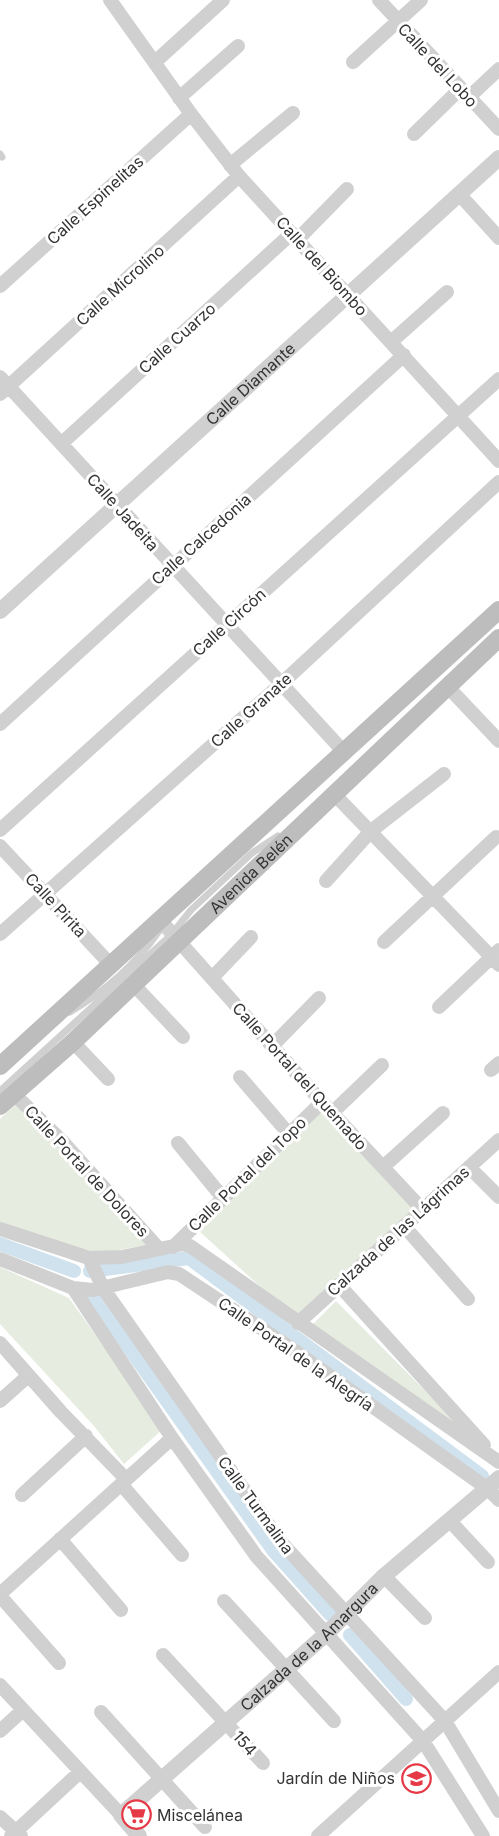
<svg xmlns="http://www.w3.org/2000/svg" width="499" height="1836" font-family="Inter,sans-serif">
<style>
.green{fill:#e6ecdf}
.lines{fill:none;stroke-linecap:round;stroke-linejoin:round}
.canal{stroke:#cfe2ee;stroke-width:14}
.service{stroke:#d0d0d0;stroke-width:7}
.minor{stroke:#d0d0d0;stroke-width:14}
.tertiary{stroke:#d0d0d0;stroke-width:16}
.secondary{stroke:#bdbdbd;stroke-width:18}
.labels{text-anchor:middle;stroke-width:6;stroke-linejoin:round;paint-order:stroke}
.street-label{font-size:16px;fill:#333;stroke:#fff}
.poi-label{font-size:16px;fill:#333;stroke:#fff;text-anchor:end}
</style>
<rect width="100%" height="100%" fill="#fff"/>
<path class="green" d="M 16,1104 L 54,1140 L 150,1244 L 88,1256 L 0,1222 L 0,1119 Z
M 327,1104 L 419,1206 L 296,1319 L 199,1231 Z
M 0,1267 L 69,1298 L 163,1429 L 124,1464 L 94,1426 L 0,1324 Z
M 336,1301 L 471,1437 L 311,1326 Z"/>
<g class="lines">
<path class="canal" d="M 0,1244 L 74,1271
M 90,1271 L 189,1258 L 482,1476
M 90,1293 L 273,1550 L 330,1614
M 350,1635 L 406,1699"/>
<path class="service" d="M 0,154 L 2,157
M 70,1012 C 104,992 137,963 159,931
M 0,1091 L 171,935 L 191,910 L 252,853 L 278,836"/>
<path class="minor" d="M 110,0 L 191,114 L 239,176 L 499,461
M 379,0 L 499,129
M 155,62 L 223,0
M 353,62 L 421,0
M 179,98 L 238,46
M 468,98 L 499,69
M 414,134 L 460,89
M 230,165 L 293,113
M 460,195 L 499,238
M 298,239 L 347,189
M 0,286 L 191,114
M 391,342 L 447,292
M 0,377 L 344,752
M 0,394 L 239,176
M 62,443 L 292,233
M 447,686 L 499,741
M 0,724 L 404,355
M 335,795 L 499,965
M 0,830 L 499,379
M 0,846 L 111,965
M 326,881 L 371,831 L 444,774
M 160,920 L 322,1102 L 422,1209
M 0,934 L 281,684 L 499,482
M 384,942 L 496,837
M 212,978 L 251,937
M 134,985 L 183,1037
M 439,1007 L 499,950
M 73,1042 L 108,1079
M 272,1046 L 319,998
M 491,1070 L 499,1063
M 240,1077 L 289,1134
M 14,1094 L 62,1141 L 159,1249
M 332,1113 L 382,1065
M 178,1143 L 223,1198
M 383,1167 L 443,1113
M 469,1167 L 499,1197
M 404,1226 L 468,1299
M 0,1229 L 89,1258 L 122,1257 L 183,1244 L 190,1246 L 499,1462
M 173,1247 L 322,1102
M 89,1258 L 103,1288 L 280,1541 L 445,1721 L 499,1811
M 0,1259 L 73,1288 L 172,1438 L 257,1557 L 423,1741 L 483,1836
M 339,1285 L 484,1445
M 73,1288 L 93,1290 L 168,1272 L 179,1274 L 291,1348 L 488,1489 L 499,1500
M 298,1323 L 499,1140
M 0,1343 L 61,1412 L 126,1479
M 0,1401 L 28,1376
M 121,1484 L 182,1555
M 22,1495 L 86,1436
M 449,1520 L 488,1562
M 60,1539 L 121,1610
M 384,1576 L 425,1618
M 0,1594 L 172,1438
M 0,1596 L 59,1663
M 224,1601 L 334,1721
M 163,1655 L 263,1763
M 0,1685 L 121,1815
M 101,1712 L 205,1827
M 0,1731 L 23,1710
M 0,1817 L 21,1836
M 11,1836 L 80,1772
M 318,1836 L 499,1672"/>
<g class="tertiary">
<path id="s1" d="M 0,611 L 499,158"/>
<path id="s2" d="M 139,1836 L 121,1815 L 325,1635 L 384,1576 L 499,1478"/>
</g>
<g class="secondary">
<path d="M 0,1066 L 499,610"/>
<path id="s3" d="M 0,1106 L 73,1042 L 499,638"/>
</g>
</g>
<defs>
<symbol id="school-ring" viewBox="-11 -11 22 22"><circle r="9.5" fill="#fff" stroke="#e63946" stroke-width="1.5"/><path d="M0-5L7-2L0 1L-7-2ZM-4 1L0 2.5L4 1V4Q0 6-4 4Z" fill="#e63946"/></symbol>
<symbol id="supermarket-ring" viewBox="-11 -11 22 22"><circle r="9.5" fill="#fff" stroke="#e63946" stroke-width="1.5"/><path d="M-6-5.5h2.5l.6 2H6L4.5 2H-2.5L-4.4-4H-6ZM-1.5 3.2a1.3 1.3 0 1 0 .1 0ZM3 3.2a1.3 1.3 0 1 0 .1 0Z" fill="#e63946"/></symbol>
</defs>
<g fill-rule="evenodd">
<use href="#school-ring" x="400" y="1762" width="33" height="33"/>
<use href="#supermarket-ring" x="120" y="1798" width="33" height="33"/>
</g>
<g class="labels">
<g class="street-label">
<text transform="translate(438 65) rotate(47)" y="6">Calle del Lobo</text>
<text transform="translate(95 200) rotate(-42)" y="6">Calle Espinelitas</text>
<text transform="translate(322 266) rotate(48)" y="6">Calle del Biombo</text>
<text transform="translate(120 285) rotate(-42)" y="6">Calle Microlino</text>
<text transform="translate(177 338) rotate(-42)" y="6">Calle Cuarzo</text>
<text dy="6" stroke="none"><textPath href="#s1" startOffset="338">Calle Diamante</textPath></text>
<text transform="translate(123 512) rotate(48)" y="6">Calle Jadeita</text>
<text transform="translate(201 539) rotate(-42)" y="6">Calle Calcedonia</text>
<text transform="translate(229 622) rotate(-42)" y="6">Calle Circón</text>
<text transform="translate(251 710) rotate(-42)" y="6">Calle Granate</text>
<text dy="6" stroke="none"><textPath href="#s3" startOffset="342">Avenida Belén</textPath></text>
<text transform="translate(56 905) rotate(47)" y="6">Calle Pirita</text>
<text transform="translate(300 1076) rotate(48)" y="6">Calle Portal del Quemado</text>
<text transform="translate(87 1171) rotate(47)" y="6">Calle Portal de Dolores</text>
<text transform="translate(247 1174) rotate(-44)" y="6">Calle Portal del Topo</text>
<text transform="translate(398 1231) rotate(-42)" y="6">Calzada de las Lágrimas</text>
<text transform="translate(296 1354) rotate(35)" y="6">Calle Portal de la Alegría</text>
<text transform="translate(256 1505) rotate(54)" y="6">Calle Turmalina</text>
<text dy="6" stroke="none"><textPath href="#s2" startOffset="280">Calzada de la Amargura</textPath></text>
<text transform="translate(245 1743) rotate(49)" y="6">154</text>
</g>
<g class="poi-label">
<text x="395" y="1784">Jardín de Niños</text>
<text x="157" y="1821" text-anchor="start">Miscelánea</text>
</g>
</g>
</svg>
